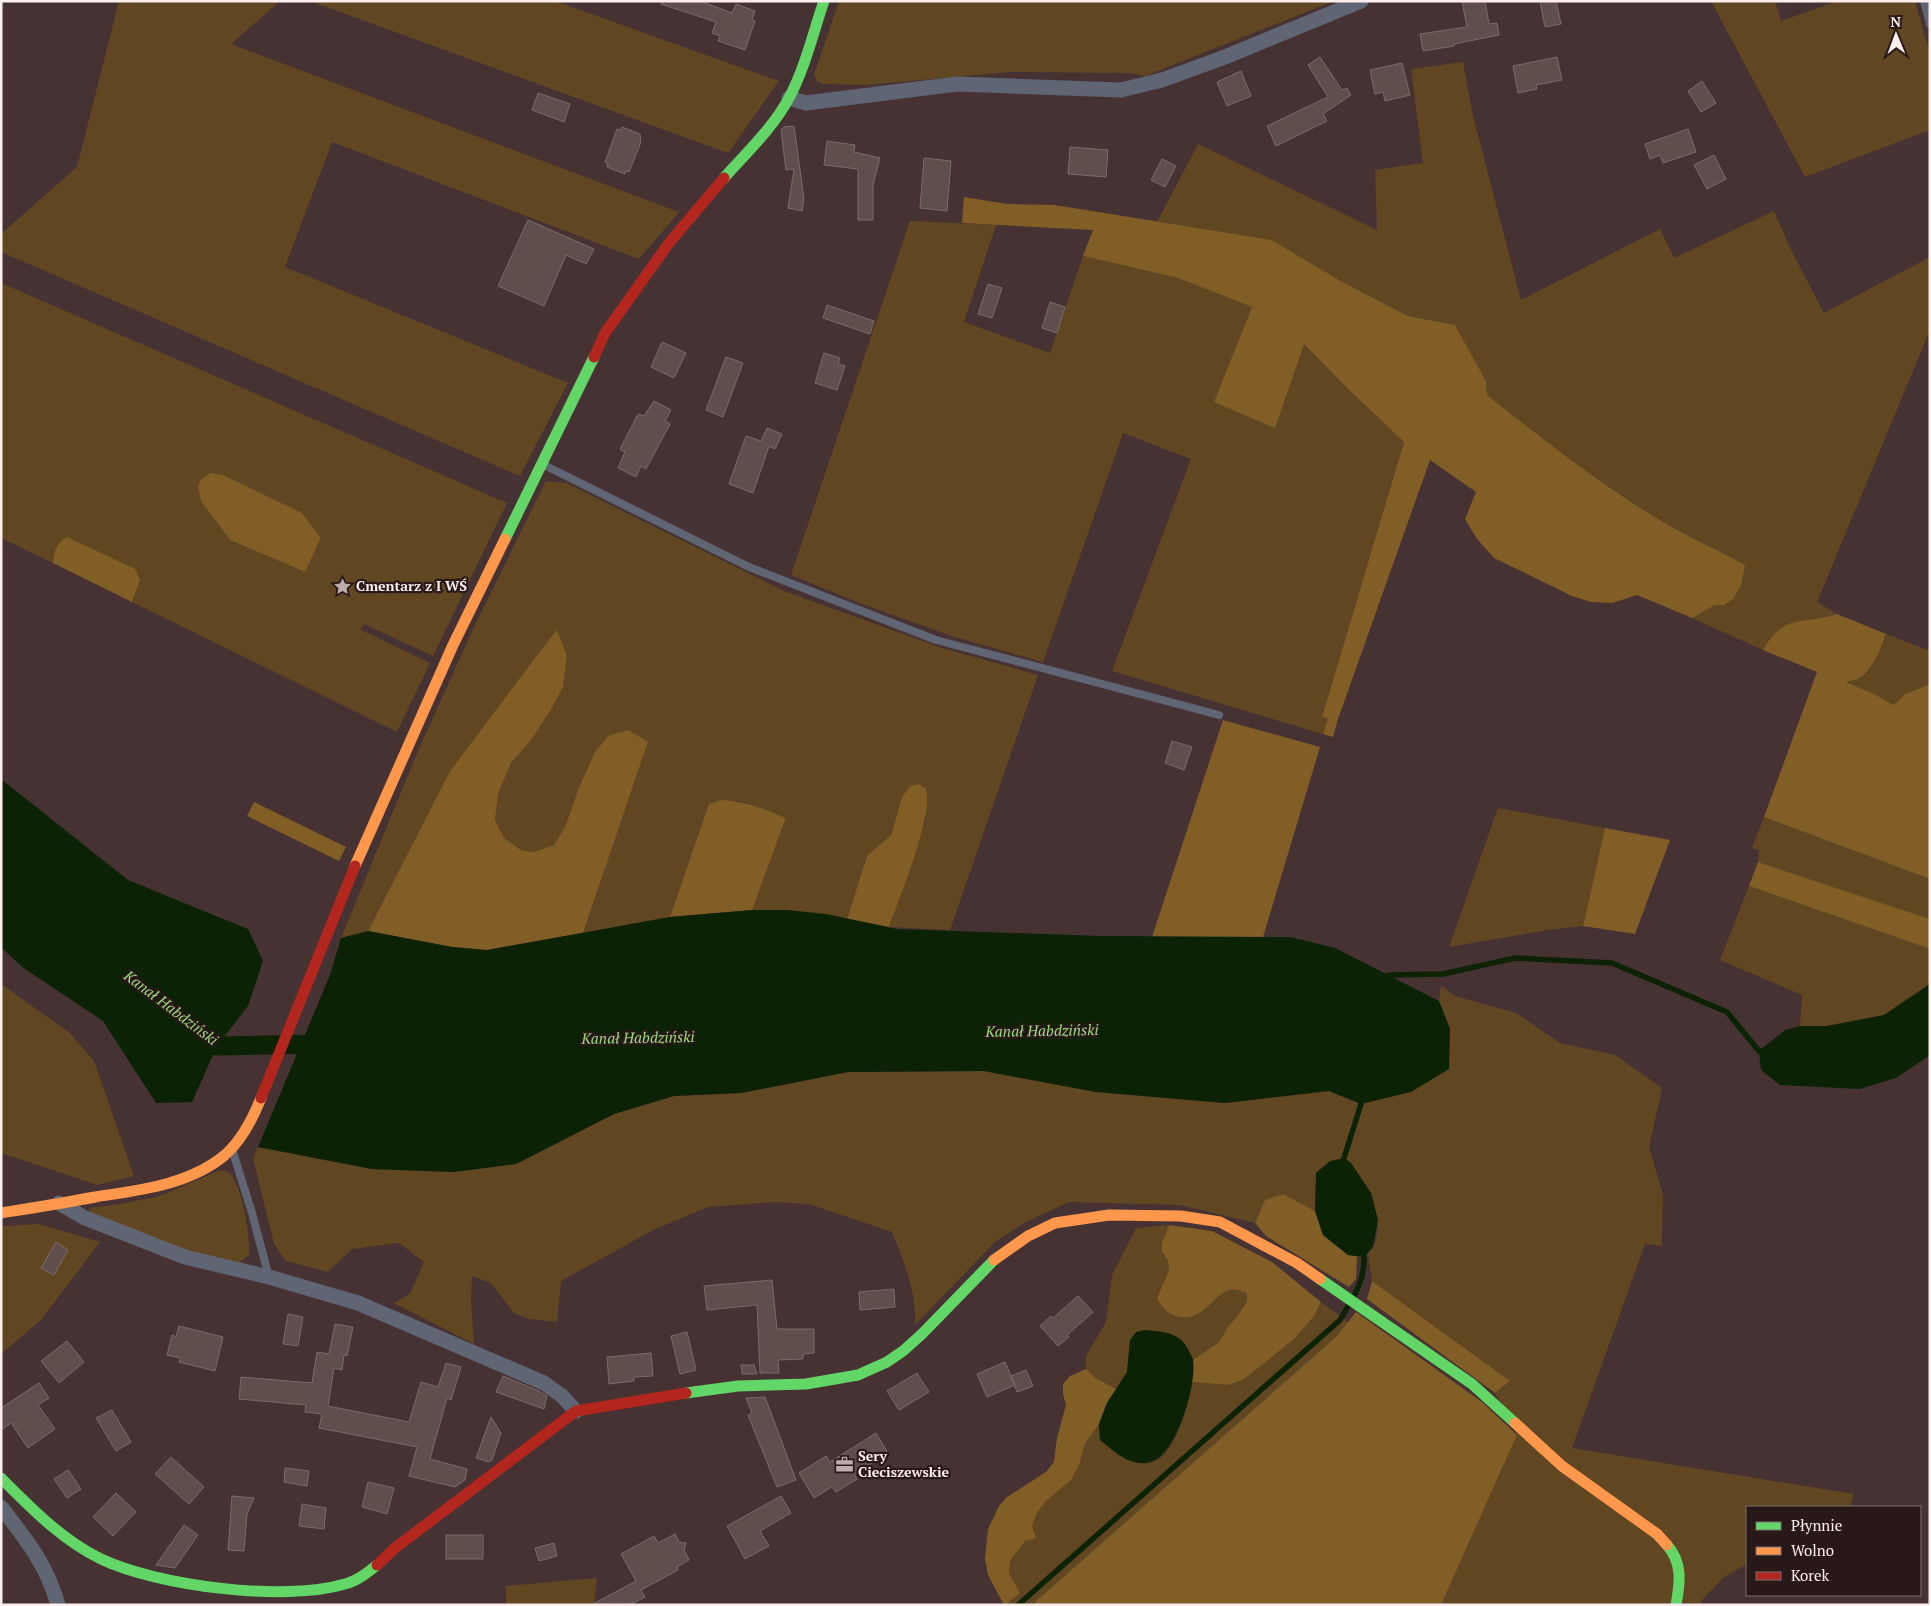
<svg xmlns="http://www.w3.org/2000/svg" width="1931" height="1606" font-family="'PT Serif',serif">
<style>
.green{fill:#604722;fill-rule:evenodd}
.forest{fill:#815e26}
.water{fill:#0c2205}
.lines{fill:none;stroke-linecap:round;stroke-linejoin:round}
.stream{stroke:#0c2205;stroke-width:5.5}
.canal{stroke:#0c2205;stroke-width:19}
.building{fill:#5f4e4c;stroke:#7c6b69}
.lane{stroke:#5f6572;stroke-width:8}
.street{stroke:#5f6572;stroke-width:15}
.fast{stroke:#63d668;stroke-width:11}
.slow{stroke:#ff974d;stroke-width:11}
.jam{stroke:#b3261e;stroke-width:11}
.labels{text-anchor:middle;stroke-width:4.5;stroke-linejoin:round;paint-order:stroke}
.poi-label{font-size:14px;font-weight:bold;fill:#feefef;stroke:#291818;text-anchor:start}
.water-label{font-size:15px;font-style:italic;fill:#97dd7c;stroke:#291818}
</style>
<rect width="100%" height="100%" fill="#463233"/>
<path class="green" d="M 119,1 L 280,1 L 231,44 L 679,212 L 639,259 L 332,142 L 285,267 L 568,383 L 520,476 L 1,252 L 1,234 L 77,167 Z
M 310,1 L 555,1 L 779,81 L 728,153 Z
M 839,1 L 1334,1 L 1145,76 L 1130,73 L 1010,72 L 865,85 L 824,84 L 817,81 L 814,75 Z
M 1711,1 L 1775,1 L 1781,21 L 1838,1 L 1915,1 L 1930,54 L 1930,130 L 1805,177 Z
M 1463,62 L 1473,116 L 1521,300 L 1660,229 L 1674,258 L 1774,211 L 1790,248 L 1824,313 L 1930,257 L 1930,330 L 1817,602 L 1837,614 C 1805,624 1781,615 1763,650 L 1692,618 L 1715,605 L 1724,605 L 1745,565 C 1717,549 1688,537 1660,520 C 1599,484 1543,439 1487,395 L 1486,381 L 1455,325 L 1408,316 L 1339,280 L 1157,222 L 1198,144 L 1377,230 L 1375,170 L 1423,163 L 1411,69 Z
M 910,221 L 996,225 L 964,322 L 1050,353 L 1083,256 L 1178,278 L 1252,307 L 1215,402 L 1304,344 L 1349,390 L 1404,442 L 1322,717 L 1328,719 L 1323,734 L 1112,671 L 1191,459 L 1123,433 L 1043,662 L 955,637 L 862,604 L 791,575 Z
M 1,283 L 507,503 L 433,656 L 364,624 L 361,630 L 430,663 L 397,732 L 132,602 L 140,580 L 54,551 L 53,563 L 1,538 ZM 198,487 L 313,528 L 321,538 L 305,572 L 230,540 L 201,501 Z
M 546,481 L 566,483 L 784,591 L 939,647 L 1038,675 L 950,930 L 889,927 L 926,818 L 902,797 L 891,835 L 867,856 L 847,919 L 787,910 L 752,910 L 786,818 L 753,805 L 738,801 L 709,805 L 670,917 L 583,933 L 648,742 L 608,736 L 595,752 L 580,785 L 565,827 L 554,845 L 534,852 L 521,850 L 504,838 L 495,820 L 498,794 L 511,763 L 532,739 L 551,710 L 563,687 L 567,656 L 557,631 L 531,663 L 450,771 L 368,931 L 341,938 L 418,751 L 473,629 Z
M 1886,634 L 1930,651 L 1930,684 L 1905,694 L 1894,705 L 1874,694 L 1845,682 C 1849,681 1856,680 1860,678 C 1873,670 1881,648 1886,634 Z
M 1498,808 L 1605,828 L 1583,926 L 1548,930 L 1449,947 Z
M 1764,817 L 1930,879 L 1930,919 L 1758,862 L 1759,850 L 1752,848 Z
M 1749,886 L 1930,949 L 1930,981 L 1927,986 L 1884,1015 L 1827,1026 L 1800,1026 L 1802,995 L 1720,960 Z
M 1,984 L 70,1033 L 94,1061 L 134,1176 L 97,1185 L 1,1153 Z
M 1441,985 L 1455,996 L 1516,1013 L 1560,1043 L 1615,1055 L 1662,1088 L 1649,1147 L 1663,1195 L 1662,1246 L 1645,1244 L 1572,1448 L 1854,1494 L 1850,1507 L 1747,1507 L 1747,1564 L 1724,1577 L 1701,1601 L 1701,1605 L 1441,1605 L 1517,1435 L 1495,1393 L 1510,1381 L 1372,1281 L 1368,1253 C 1384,1237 1376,1212 1371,1193 L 1316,1173 L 1315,1211 L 1283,1194 L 1265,1200 L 1255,1223 L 1180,1205 L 1069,1202 L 1024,1223 L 995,1242 L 915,1325 C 917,1293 904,1261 892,1232 L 809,1204 L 775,1202 L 708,1207 L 653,1230 L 561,1281 L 557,1322 L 529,1319 L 514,1313 L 491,1283 L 472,1276 L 471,1299 L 474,1344 L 394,1303 L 410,1294 L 424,1262 L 399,1243 L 352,1249 L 328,1272 L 286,1261 L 274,1244 L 253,1158 L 258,1147 L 372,1169 L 454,1172 L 516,1164 L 614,1114 L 674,1096 L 741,1093 L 848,1072 L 984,1071 L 1096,1092 L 1225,1103 L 1329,1091 L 1362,1103 L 1450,1029 L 1439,1001 Z
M 218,1171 C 222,1170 226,1170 229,1173 C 242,1182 251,1240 249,1255 L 240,1262 C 190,1258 137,1233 91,1215 L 89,1208 L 120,1204 L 160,1196 Z
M 39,1224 L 100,1242 L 41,1320 L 1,1354 L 1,1226 Z
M 1169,1225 L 1162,1243 L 1162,1252 L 1168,1260 L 1169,1270 L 1157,1298 C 1161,1307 1166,1313 1176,1316 C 1211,1327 1217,1274 1247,1294 L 1247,1301 L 1239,1314 L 1228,1327 L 1219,1342 L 1193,1360 L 1185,1344 L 1130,1340 L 1127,1372 L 1116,1389 L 1094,1377 L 1086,1369 L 1086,1356 L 1106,1322 L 1112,1275 L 1136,1228 Z
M 1321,1302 L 1349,1323 L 1337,1336 L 1036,1601 L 1035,1605 L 1005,1605 L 1019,1593 L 1009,1573 L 1010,1561 L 1025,1541 L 1036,1514 L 1047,1500 L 1071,1480 L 1079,1465 L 1085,1445 L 1099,1424 L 1100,1440 L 1148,1463 C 1151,1462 1156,1461 1159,1459 C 1178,1446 1188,1403 1191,1382 L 1228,1385 L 1243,1380 L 1314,1316 Z
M 597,1578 L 594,1605 L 506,1605 L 506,1586 Z"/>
<path class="forest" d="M 964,197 L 1007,204 L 1055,205 L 1271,240 L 1339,280 L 1408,316 L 1455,325 L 1486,381 L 1487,395 C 1543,439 1599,484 1660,520 C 1688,537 1717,549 1745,565 L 1741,585 L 1733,599 L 1724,605 L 1715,605 L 1692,618 L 1637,595 L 1612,603 L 1591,602 L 1572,596 L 1494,558 L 1477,539 L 1465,519 L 1476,492 L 1430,460 L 1337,722 L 1333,737 L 1323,734 L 1328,719 L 1322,717 L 1404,442 L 1349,390 L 1304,344 L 1275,428 L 1214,402 L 1252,307 L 1178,278 L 1083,256 L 1093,230 L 962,223 Z
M 210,473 L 223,475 L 302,513 L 321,538 L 305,572 L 230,540 L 201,501 L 198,487 L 201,480 Z
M 67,537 L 135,569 L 140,580 L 132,602 L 53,563 C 54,551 56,543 67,537 Z
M 1837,614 L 1886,634 C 1881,648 1874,668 1861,677 C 1857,680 1850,681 1846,682 L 1874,694 L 1894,705 L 1905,694 L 1930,684 L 1930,879 L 1764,817 L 1817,672 L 1763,650 C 1783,613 1803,625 1837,614 Z
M 557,630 L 567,656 L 563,687 L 551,710 L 532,739 L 511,763 L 498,794 L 495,820 L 504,838 L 521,850 L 534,852 L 554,845 L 565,827 L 580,785 L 595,752 L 608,736 L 628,730 L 648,742 L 583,933 L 487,950 L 452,947 L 368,931 L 450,771 L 531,663 Z
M 1223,720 L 1320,747 L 1263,937 L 1152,937 Z
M 919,784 L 926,789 C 934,815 899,898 889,927 L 847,919 L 867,856 L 891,835 L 902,797 L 910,786 Z
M 721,800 C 745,801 764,809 786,818 L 752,910 L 670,917 L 709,804 Z
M 254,802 L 346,847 L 339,861 L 247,816 Z
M 1605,828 L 1670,840 L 1635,934 L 1583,926 Z
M 1758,862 L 1930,919 L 1930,949 L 1749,886 Z
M 1283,1194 L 1315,1211 L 1323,1235 L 1348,1255 L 1357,1256 L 1356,1279 L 1349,1287 L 1266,1236 L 1255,1223 L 1265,1200 Z
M 1169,1225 L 1212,1231 L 1272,1262 L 1321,1302 L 1314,1316 L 1294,1339 L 1243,1380 L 1228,1385 L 1191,1382 L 1193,1360 L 1219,1342 L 1228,1327 L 1239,1314 L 1247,1301 L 1247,1294 C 1217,1274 1210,1327 1176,1316 C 1166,1313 1161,1307 1157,1298 L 1169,1270 L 1168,1260 L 1162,1252 L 1162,1243 Z
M 1372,1281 L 1510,1381 L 1495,1393 L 1367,1299 Z
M 1356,1312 L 1482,1402 L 1517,1435 L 1441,1605 L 1035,1605 L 1036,1601 L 1337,1336 Z
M 1086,1369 L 1094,1377 L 1116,1389 L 1107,1403 L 1099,1424 L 1085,1444 L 1079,1465 L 1071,1480 L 1047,1500 L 1036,1514 L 1032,1526 L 1036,1538 L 1025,1541 L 1010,1561 L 1009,1573 L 1020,1593 L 1005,1605 L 1004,1605 L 988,1575 L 985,1559 L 988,1529 L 999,1506 L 1007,1497 L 1046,1472 L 1054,1462 L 1057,1438 L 1066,1405 L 1063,1394 L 1063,1384 L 1070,1376 Z"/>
<path class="water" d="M 1,779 L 128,880 L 248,929 L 263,961 L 248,1006 L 217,1046 L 192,1102 L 156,1103 L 103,1021 L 22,967 L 1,947 Z
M 752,910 L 787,910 L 826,914 L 897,929 L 1100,936 L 1290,937 L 1335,948 L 1439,1001 L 1450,1029 L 1449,1069 L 1411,1092 L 1361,1104 L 1329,1091 L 1225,1103 L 1096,1092 L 984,1071 L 848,1072 L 741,1093 L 674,1096 L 614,1114 L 516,1164 L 454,1172 L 372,1169 L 258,1147 L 330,975 L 341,938 L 368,931 L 452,947 L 487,950 L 670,917 Z
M 1930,981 L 1930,1055 L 1896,1078 L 1860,1089 L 1780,1085 L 1761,1070 L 1759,1051 L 1785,1030 L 1800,1026 L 1827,1026 L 1884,1015 L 1927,986 Z
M 1344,1158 L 1351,1163 L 1371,1193 L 1378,1220 L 1373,1247 L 1364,1257 L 1348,1255 L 1323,1235 L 1315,1211 L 1316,1173 L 1330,1161 Z
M 1145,1330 C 1159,1331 1175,1332 1184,1343 C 1187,1347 1192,1356 1193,1360 C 1197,1385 1176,1460 1147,1463 C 1127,1465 1114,1451 1100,1440 L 1099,1424 L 1107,1403 L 1127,1372 L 1130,1340 L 1136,1332 Z"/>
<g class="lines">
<path class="stream" d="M 1382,980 L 1388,975 L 1443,974 L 1515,958 L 1612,963 L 1727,1012 L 1759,1051 L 1765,1052
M 1344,1158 L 1361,1104
M 1018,1605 L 1340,1320 C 1352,1299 1365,1282 1364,1257"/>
<path class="canal" d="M 198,1031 L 217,1046 L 325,1044"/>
</g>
<path class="building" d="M 662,1 L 700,1 L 732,13 L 736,4 L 755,11 L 752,20 L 755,21 L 745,50 L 718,41 L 720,36 L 712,33 L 716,22 L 661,4 Z
M 1462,1 L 1485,1 L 1489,24 L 1497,23 L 1499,35 L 1454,44 L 1454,46 L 1423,51 L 1420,34 L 1467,27 Z
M 1540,1 L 1556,1 L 1561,24 L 1545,27 Z
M 1320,57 L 1342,90 L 1347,88 L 1351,95 L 1323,114 L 1327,121 L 1276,146 L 1267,126 L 1328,97 L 1308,65 Z
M 1557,57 L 1562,80 L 1536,85 L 1537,89 L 1518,93 L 1513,66 Z
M 1402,63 L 1410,95 L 1385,101 L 1383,92 L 1375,94 L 1370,70 Z
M 1241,71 L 1251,96 L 1227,106 L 1217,82 Z
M 1702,81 L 1716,103 L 1701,112 L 1688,91 Z
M 538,93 L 570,104 L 564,122 L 532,110 Z
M 794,126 L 804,199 L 802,211 L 788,208 L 794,169 L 786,170 L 781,130 L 784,127 Z
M 622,127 L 640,134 L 641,142 L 629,172 L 626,171 L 625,174 L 607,167 L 608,164 L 605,162 L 617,129 L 621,130 Z
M 1688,129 L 1696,152 L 1663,163 L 1660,155 L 1650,159 L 1645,144 Z
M 827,141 L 855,145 L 854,152 L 880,158 L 873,185 L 873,220 L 858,220 L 858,169 L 824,165 Z
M 1070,147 L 1108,150 L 1106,177 L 1068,174 Z
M 1714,155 L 1726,179 L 1707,189 L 1694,165 Z
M 924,158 L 951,161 L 947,211 L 920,208 Z
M 1162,159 L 1176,166 L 1165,187 L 1151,180 Z
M 528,220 L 594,249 L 586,264 L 566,255 L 544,306 L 498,286 Z
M 988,284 L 1002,288 L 992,318 L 978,314 Z
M 1050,302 L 1065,307 L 1057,333 L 1042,328 Z
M 827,305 L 874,321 L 870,334 L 823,318 Z
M 662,342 L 686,353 L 674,378 L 651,367 Z
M 824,353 L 840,358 L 838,364 L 845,366 L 837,390 L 815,383 Z
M 726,357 L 743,363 L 723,417 L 706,410 Z
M 654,401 L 671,410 L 665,421 L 670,424 L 646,469 L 641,466 L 636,477 L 618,468 L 625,452 L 620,449 L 638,414 L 644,416 Z
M 767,428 L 782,434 L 775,449 L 769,446 L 753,493 L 729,484 L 746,436 L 761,441 Z
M 1172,741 L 1192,747 L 1184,770 L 1165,763 Z
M 56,1242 L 68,1250 L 54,1275 L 41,1268 Z
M 772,1280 L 777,1329 L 814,1329 L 814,1353 L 803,1354 L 803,1359 L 778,1360 L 779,1373 L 760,1373 L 757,1305 L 707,1310 L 704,1286 Z
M 894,1289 L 895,1307 L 860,1310 L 859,1292 Z
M 1078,1296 L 1093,1312 L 1067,1335 L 1069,1337 L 1058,1346 L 1040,1326 L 1051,1316 L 1053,1318 Z
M 288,1314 L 303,1317 L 298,1346 L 283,1344 Z
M 335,1324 L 353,1327 L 347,1356 L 344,1355 L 342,1370 L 334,1368 L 328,1406 L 409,1422 L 421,1382 L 438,1387 L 446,1363 L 461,1367 L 451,1400 L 447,1398 L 430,1459 L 467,1469 L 465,1480 L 455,1487 L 409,1476 L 417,1447 L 319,1428 L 322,1414 L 305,1412 L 306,1405 L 239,1399 L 241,1377 L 312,1383 L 317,1352 L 329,1354 Z
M 179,1326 L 223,1337 L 215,1371 L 179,1362 L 181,1358 L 167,1355 L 172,1335 L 176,1337 Z
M 687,1332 L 696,1370 L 680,1374 L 671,1336 Z
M 67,1341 L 84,1362 L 59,1383 L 41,1361 Z
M 651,1353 L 653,1376 L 634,1377 L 634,1381 L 609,1384 L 607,1357 Z
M 1005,1362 L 1015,1385 L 987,1397 L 977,1374 Z
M 741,1365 L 754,1365 L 757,1374 L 742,1374 Z
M 1026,1370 L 1033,1386 L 1017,1392 L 1011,1376 Z
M 917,1373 L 929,1392 L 899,1410 L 887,1391 Z
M 503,1376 L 539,1391 L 547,1396 L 544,1409 L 496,1392 Z
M 39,1383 L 49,1398 L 38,1405 L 55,1429 L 28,1448 L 11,1423 L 1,1430 L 1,1408 Z
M 765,1397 L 796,1480 L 777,1487 L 748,1415 L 752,1413 L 746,1398 Z
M 112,1410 L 131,1442 L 116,1451 L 96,1418 Z
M 491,1417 L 501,1433 L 492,1460 L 489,1462 L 476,1458 Z
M 876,1433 L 888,1453 L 854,1474 L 857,1479 L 836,1492 L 832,1487 L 814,1498 L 799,1473 L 826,1456 L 830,1462 Z
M 171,1457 L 204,1487 L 189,1504 L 155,1474 Z
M 285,1468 L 309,1471 L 307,1486 L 284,1482 Z
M 68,1470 L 81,1489 L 67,1498 L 54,1479 Z
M 368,1482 L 394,1488 L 387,1514 L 362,1507 Z
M 116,1493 L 136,1512 L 113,1536 L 93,1517 Z
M 232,1496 L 254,1498 L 247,1514 L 244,1551 L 228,1550 Z
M 781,1496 L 791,1513 L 760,1531 L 769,1546 L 745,1559 L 727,1526 Z
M 302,1504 L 326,1508 L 324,1529 L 299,1526 Z
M 184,1525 L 198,1535 L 175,1568 L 156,1565 Z
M 675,1534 L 679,1542 L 686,1543 L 684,1550 L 689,1560 L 677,1567 L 678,1570 L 641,1590 L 645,1597 L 629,1605 L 591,1605 L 636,1581 L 621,1554 L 654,1536 L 658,1543 Z
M 446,1535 L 483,1535 L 483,1559 L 446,1559 Z
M 554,1543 L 557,1556 L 539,1561 L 535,1548 Z"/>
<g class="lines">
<path class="lane" d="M 1924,1 L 1930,24
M 542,464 L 749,567 L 936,640 L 1219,715
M 232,1149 L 252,1213 L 269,1277"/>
<path class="street" d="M 789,98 L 806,103 L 957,84 L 1121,90 L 1162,80 L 1225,57 L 1361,1
M 59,1203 L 85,1218 L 185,1257 L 269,1277 L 358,1303 L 544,1383 L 562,1396 L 576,1411
M 1,1507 C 26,1539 47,1565 58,1605"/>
<path class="fast" d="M 724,178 C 746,153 773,128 789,98 C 805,68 813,33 824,1
M 505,539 L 594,357
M 1320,1279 L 1472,1384 L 1515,1423
M 686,1393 L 738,1386 L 806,1384 L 858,1375 L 887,1362 L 903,1351 L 922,1334 L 994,1260
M 1,1478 C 31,1508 63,1541 101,1559 C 158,1586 284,1602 345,1584 C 357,1581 367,1573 377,1565
M 1667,1545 C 1683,1563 1680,1583 1676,1605"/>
<path class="slow" d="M 355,866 L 453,645 L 505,539
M 1,1213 C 32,1208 64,1203 95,1197 C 140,1190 189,1185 225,1155 C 242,1140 253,1118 261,1098
M 994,1260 L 1028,1236 L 1055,1223 L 1109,1215 L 1181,1216 L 1220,1222 L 1297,1263 L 1320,1279
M 1515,1423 L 1562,1466 L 1657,1534 L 1667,1545"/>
<path class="jam" d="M 594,357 L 605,333 L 669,243 L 724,178
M 261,1098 L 355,866
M 377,1565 L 395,1548 L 576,1411 L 686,1393"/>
</g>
<defs>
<symbol id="sight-bare" viewBox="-9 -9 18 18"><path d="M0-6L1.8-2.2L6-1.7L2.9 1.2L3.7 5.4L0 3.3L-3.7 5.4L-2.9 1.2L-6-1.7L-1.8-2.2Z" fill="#beadad" stroke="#291818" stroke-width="2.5" paint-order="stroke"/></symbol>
<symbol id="office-bare" viewBox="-9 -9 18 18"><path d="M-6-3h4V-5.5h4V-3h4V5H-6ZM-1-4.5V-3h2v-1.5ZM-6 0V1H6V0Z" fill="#beadad" stroke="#291818" stroke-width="2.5" paint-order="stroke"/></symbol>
</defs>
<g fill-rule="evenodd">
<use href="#sight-bare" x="330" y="574" width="25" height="25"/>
<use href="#office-bare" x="832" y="1452" width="25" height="25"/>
</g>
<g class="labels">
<g class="poi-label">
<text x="356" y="591">Cmentarz z I WŚ</text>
<text x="858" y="1461">Sery<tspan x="858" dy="16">Cieciszewskie</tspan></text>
</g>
<g class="water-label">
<text transform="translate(171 1008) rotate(37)" y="5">Kanał Habdziński</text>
<text transform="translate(1042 1031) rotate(-1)" y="5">Kanał Habdziński</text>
<text transform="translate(638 1038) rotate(-1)" y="5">Kanał Habdziński</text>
</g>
</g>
<rect width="1931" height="1606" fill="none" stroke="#feefef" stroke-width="5"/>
<rect x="1746" y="1506" width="175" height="90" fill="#291818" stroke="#7e6e6e"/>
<rect x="1756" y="1522" width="25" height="8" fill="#63d668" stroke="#7e6e6e"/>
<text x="1791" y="1531" font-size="15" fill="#feefef">Płynnie</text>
<rect x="1756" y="1547" width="25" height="8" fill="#ff974d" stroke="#7e6e6e"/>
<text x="1791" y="1556" font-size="15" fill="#feefef">Wolno</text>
<rect x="1756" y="1572" width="25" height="8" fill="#b3261e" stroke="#7e6e6e"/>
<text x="1791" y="1581" font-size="15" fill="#feefef">Korek</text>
<g transform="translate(1896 35) rotate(359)" stroke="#291818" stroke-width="4" paint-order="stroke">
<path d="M0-4L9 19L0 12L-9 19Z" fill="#feefef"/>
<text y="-8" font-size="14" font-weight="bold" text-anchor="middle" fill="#feefef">N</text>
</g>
</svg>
